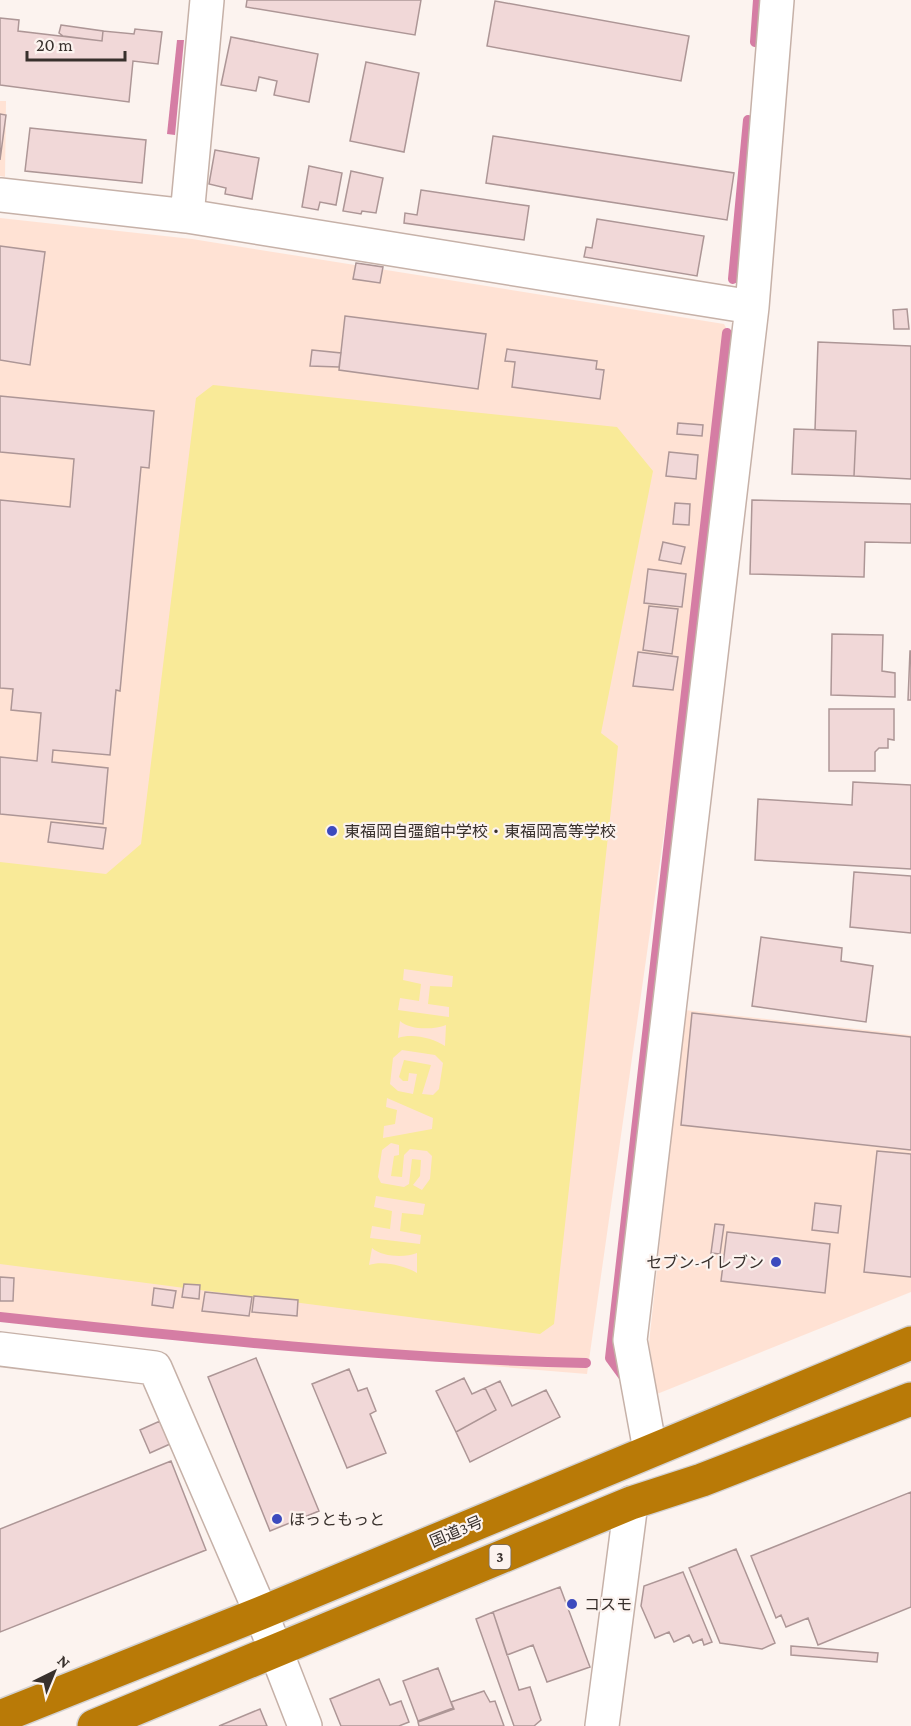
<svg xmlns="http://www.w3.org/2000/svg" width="911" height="1726" font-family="'Crimson Pro','Noto Sans JP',serif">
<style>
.built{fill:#ffe2d4}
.green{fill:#f9ea98;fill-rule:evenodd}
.water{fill:#d57da4}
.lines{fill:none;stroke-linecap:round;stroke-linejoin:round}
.stream{stroke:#d57da4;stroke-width:10}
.building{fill:#f1d8d8;stroke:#ad9696;stroke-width:1.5}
.street-casing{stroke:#c6b1a8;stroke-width:36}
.highway-casing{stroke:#d3d1d1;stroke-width:36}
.street{stroke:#fff;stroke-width:33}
.highway{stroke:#b97a07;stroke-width:33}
.poi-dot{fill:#3c4abe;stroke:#fcf3ef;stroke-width:2}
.labels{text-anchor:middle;stroke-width:4.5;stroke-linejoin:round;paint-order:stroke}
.shield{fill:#fcf3ef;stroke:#736a66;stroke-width:1.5}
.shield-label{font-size:15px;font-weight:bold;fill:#38302c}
.poi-label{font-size:16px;fill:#38302c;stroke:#fcf3ef;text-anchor:start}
.street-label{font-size:16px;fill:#38302c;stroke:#fcf3ef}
</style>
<rect width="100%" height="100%" fill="#fcf3ef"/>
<path class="built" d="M 0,101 L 6,101 L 5,177 L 0,176 Z
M 0,218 L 192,239 L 724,324 L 734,342 L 587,1374 L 169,1339 L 0,1320 Z
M 685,1010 L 911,1035 L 911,1292 L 657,1394 L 649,1343 Z"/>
<path class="green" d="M 213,385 L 617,427 L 653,471 L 601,733 L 618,746 L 554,1324 L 540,1334 L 0,1264 L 0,862 L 106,874 L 141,844 L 196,398 ZM 404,969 L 453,976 L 452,987 L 430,986 L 428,1004 L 449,1007 L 449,1017 L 398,1010 L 400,998 L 419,1001 L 421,984 L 403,980 ZM 400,1021 C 409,1030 434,1030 446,1025 L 445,1046 C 433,1038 412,1033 398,1038 ZM 402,1050 L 435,1055 L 443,1063 L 439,1089 L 433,1095 L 422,1094 L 431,1065 L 404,1060 L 399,1077 L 403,1081 L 408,1081 L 409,1073 L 417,1074 L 413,1094 L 398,1091 L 390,1084 L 393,1058 ZM 387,1098 L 433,1118 L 432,1129 L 383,1138 L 384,1126 L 395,1124 L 397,1110 L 386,1107 ZM 391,1143 L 399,1145 L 399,1155 L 394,1156 L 391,1176 L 402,1177 L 404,1155 L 410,1149 L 427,1151 L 432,1156 L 430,1179 L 422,1190 L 413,1185 L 420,1176 L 421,1160 L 412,1159 L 409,1184 L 404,1187 L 381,1183 L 378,1177 L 382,1150 ZM 376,1196 L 425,1204 L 423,1215 L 402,1213 L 400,1231 L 421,1235 L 420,1244 L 370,1238 L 372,1226 L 390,1229 L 392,1211 L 374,1207 ZM 372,1248 C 382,1257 405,1258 417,1253 L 417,1273 C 406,1266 383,1260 369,1265 Z"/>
<path class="water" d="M 177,40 L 184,40 L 175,135 L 167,134 Z"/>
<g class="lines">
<path class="stream" d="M 755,42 L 758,0
M 733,279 L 748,120
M 0,1317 C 194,1338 390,1359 586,1363
M 626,1380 L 610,1358 L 727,333"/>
</g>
<path class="building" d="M 247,0 L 421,0 L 415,35 L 246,7 Z
M 495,1 L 689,36 L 681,81 L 487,46 Z
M 0,18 L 19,20 L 18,31 L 102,41 L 103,31 L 134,34 L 135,29 L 162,32 L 158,64 L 133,61 L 129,102 L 0,85 Z
M 61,25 L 103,31 L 102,41 L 63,36 L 59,33 Z
M 231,37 L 318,54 L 309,102 L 274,95 L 277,81 L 259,77 L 256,91 L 221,85 Z
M 366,62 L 419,73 L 404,152 L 350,141 Z
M 0,114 L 6,115 L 0,160 Z
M 30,128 L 146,140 L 142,183 L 25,171 Z
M 493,136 L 734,173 L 727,220 L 486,183 Z
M 215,150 L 259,158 L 252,199 L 225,194 L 226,188 L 209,184 Z
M 309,166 L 342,173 L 336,205 L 320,202 L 318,210 L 302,207 Z
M 351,171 L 383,178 L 376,213 L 362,211 L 361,214 L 343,211 Z
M 421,190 L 529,206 L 524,240 L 404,223 L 405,213 L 417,215 Z
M 597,219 L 704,236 L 697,276 L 584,257 L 586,247 L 592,248 Z
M 0,246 L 45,252 L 30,365 L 0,360 Z
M 356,263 L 383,267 L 380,283 L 353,279 Z
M 907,309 L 909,329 L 894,329 L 893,310 Z
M 345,316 L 486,334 L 478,389 L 339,370 Z
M 818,342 L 911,346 L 911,479 L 854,476 L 856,431 L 815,430 Z
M 507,349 L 597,361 L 596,369 L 604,370 L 600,399 L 512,387 L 515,362 L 505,361 Z
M 312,350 L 341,353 L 339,367 L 310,366 Z
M 0,396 L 154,411 L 149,468 L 141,467 L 120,691 L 116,690 L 110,755 L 53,750 L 52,762 L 108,768 L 103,824 L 0,814 L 0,757 L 37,761 L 41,713 L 11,710 L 13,689 L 0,688 L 0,500 L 70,507 L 74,459 L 0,452 Z
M 678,423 L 703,425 L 702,436 L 677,434 Z
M 794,429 L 856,431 L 854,476 L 792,474 Z
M 669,452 L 698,455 L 696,479 L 666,476 Z
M 752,500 L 911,504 L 911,543 L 865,542 L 864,577 L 750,574 Z
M 675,503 L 690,504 L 689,525 L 673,524 Z
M 663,542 L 685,547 L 681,564 L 659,560 Z
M 648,569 L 686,574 L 682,607 L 644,603 Z
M 649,606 L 678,609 L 672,654 L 643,650 Z
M 832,634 L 883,635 L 882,671 L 895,673 L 895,697 L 831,695 Z
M 910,651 L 911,651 L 911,700 L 908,700 Z
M 638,652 L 678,657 L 673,690 L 633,686 Z
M 829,709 L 894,709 L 894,740 L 888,739 L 888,748 L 879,748 L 875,752 L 875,771 L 829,771 Z
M 853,782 L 911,785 L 911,869 L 755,860 L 758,799 L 852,805 Z
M 51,822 L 106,828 L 103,849 L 48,842 Z
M 854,872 L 911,876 L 911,933 L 850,927 Z
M 761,937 L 842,948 L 841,961 L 873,966 L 866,1022 L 752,1006 Z
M 692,1013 L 911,1037 L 911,1150 L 681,1125 Z
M 877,1151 L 911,1154 L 911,1277 L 864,1272 Z
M 815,1203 L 841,1206 L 838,1233 L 812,1230 Z
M 715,1224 L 724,1225 L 720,1254 L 711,1253 Z
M 727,1232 L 830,1244 L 825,1293 L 721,1281 Z
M 0,1277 L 14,1278 L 13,1301 L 0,1301 Z
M 184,1284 L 200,1285 L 199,1299 L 182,1297 Z
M 154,1288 L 176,1291 L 173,1308 L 152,1305 Z
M 205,1292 L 252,1297 L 249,1316 L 202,1311 Z
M 254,1296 L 298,1300 L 297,1316 L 252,1312 Z
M 256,1358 L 319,1511 L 270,1531 L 208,1377 Z
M 349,1369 L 358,1391 L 367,1388 L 376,1411 L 370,1414 L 386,1453 L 347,1468 L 312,1384 Z
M 464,1378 L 472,1394 L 485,1388 L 496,1410 L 456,1432 L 436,1391 Z
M 500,1381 L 512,1406 L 546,1390 L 560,1417 L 470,1462 L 456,1432 L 496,1410 L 485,1388 Z
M 160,1421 L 170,1444 L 150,1453 L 140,1430 Z
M 171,1461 L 206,1550 L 0,1632 L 0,1529 Z
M 911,1492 L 911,1607 L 818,1645 L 808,1618 L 786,1627 L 781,1615 L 776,1618 L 751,1556 Z
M 736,1549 L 775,1643 L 762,1649 L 720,1643 L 689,1568 Z
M 683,1572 L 712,1642 L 704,1645 L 702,1639 L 693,1643 L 689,1635 L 674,1642 L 669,1632 L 655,1638 L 641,1606 L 644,1586 Z
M 560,1587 L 590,1667 L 547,1682 L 533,1645 L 507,1655 L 493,1612 Z
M 493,1612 L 519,1690 L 530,1687 L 541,1720 L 534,1726 L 514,1726 L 476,1619 Z
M 791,1646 L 878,1653 L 877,1662 L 791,1655 Z
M 438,1668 L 453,1708 L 418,1721 L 403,1681 Z
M 379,1679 L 390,1705 L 401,1701 L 409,1722 L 399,1726 L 341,1726 L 330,1699 Z
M 484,1691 L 490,1702 L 495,1701 L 504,1726 L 419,1726 L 418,1722 L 454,1709 L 451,1702 Z
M 260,1709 L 267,1726 L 219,1726 Z"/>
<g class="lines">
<defs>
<path id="street" d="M 0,195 L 187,216 L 752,307
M 187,216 L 207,0
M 0,1349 L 155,1368 L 261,1613 L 305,1726
M 650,1450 L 630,1340 L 752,307 L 777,0
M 602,1726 L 631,1503"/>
<path id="highway" d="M 0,1717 L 261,1613 L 911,1343
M 94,1726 L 631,1503 L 702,1480 L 911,1399"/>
</defs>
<use href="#street" class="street-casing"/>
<use href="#highway" class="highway-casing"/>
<use href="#street" class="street"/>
<use href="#highway" class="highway"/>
</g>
<g class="poi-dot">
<circle cx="332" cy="831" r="6"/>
<circle cx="776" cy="1262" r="6"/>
<circle cx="277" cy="1519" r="6"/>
<circle cx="572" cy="1604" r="6"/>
</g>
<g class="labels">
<rect class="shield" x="489.5" y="1545" width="21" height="24" rx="4.5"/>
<g class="shield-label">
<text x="500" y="1562">3</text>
</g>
<g class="poi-label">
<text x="344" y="837">東福岡自彊館中学校・東福岡高等学校</text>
<text x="764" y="1268" text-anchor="end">セブン-イレブン</text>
<text x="289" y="1525">ほっともっと</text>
<text x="584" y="1610">コスモ</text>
</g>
<g class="street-label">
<text transform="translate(456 1531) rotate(-23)" y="6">国道3号</text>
</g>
</g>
<g transform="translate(54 1672) rotate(43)" stroke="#fcf3ef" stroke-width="4.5" paint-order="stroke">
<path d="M0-4.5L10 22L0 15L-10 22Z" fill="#38302c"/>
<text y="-9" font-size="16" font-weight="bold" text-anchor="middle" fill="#38302c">N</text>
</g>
<path d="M27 51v9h98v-9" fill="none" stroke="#38302c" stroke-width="3"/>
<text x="36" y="51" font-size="18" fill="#38302c" stroke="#fcf3ef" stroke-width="4.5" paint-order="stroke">20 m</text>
</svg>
